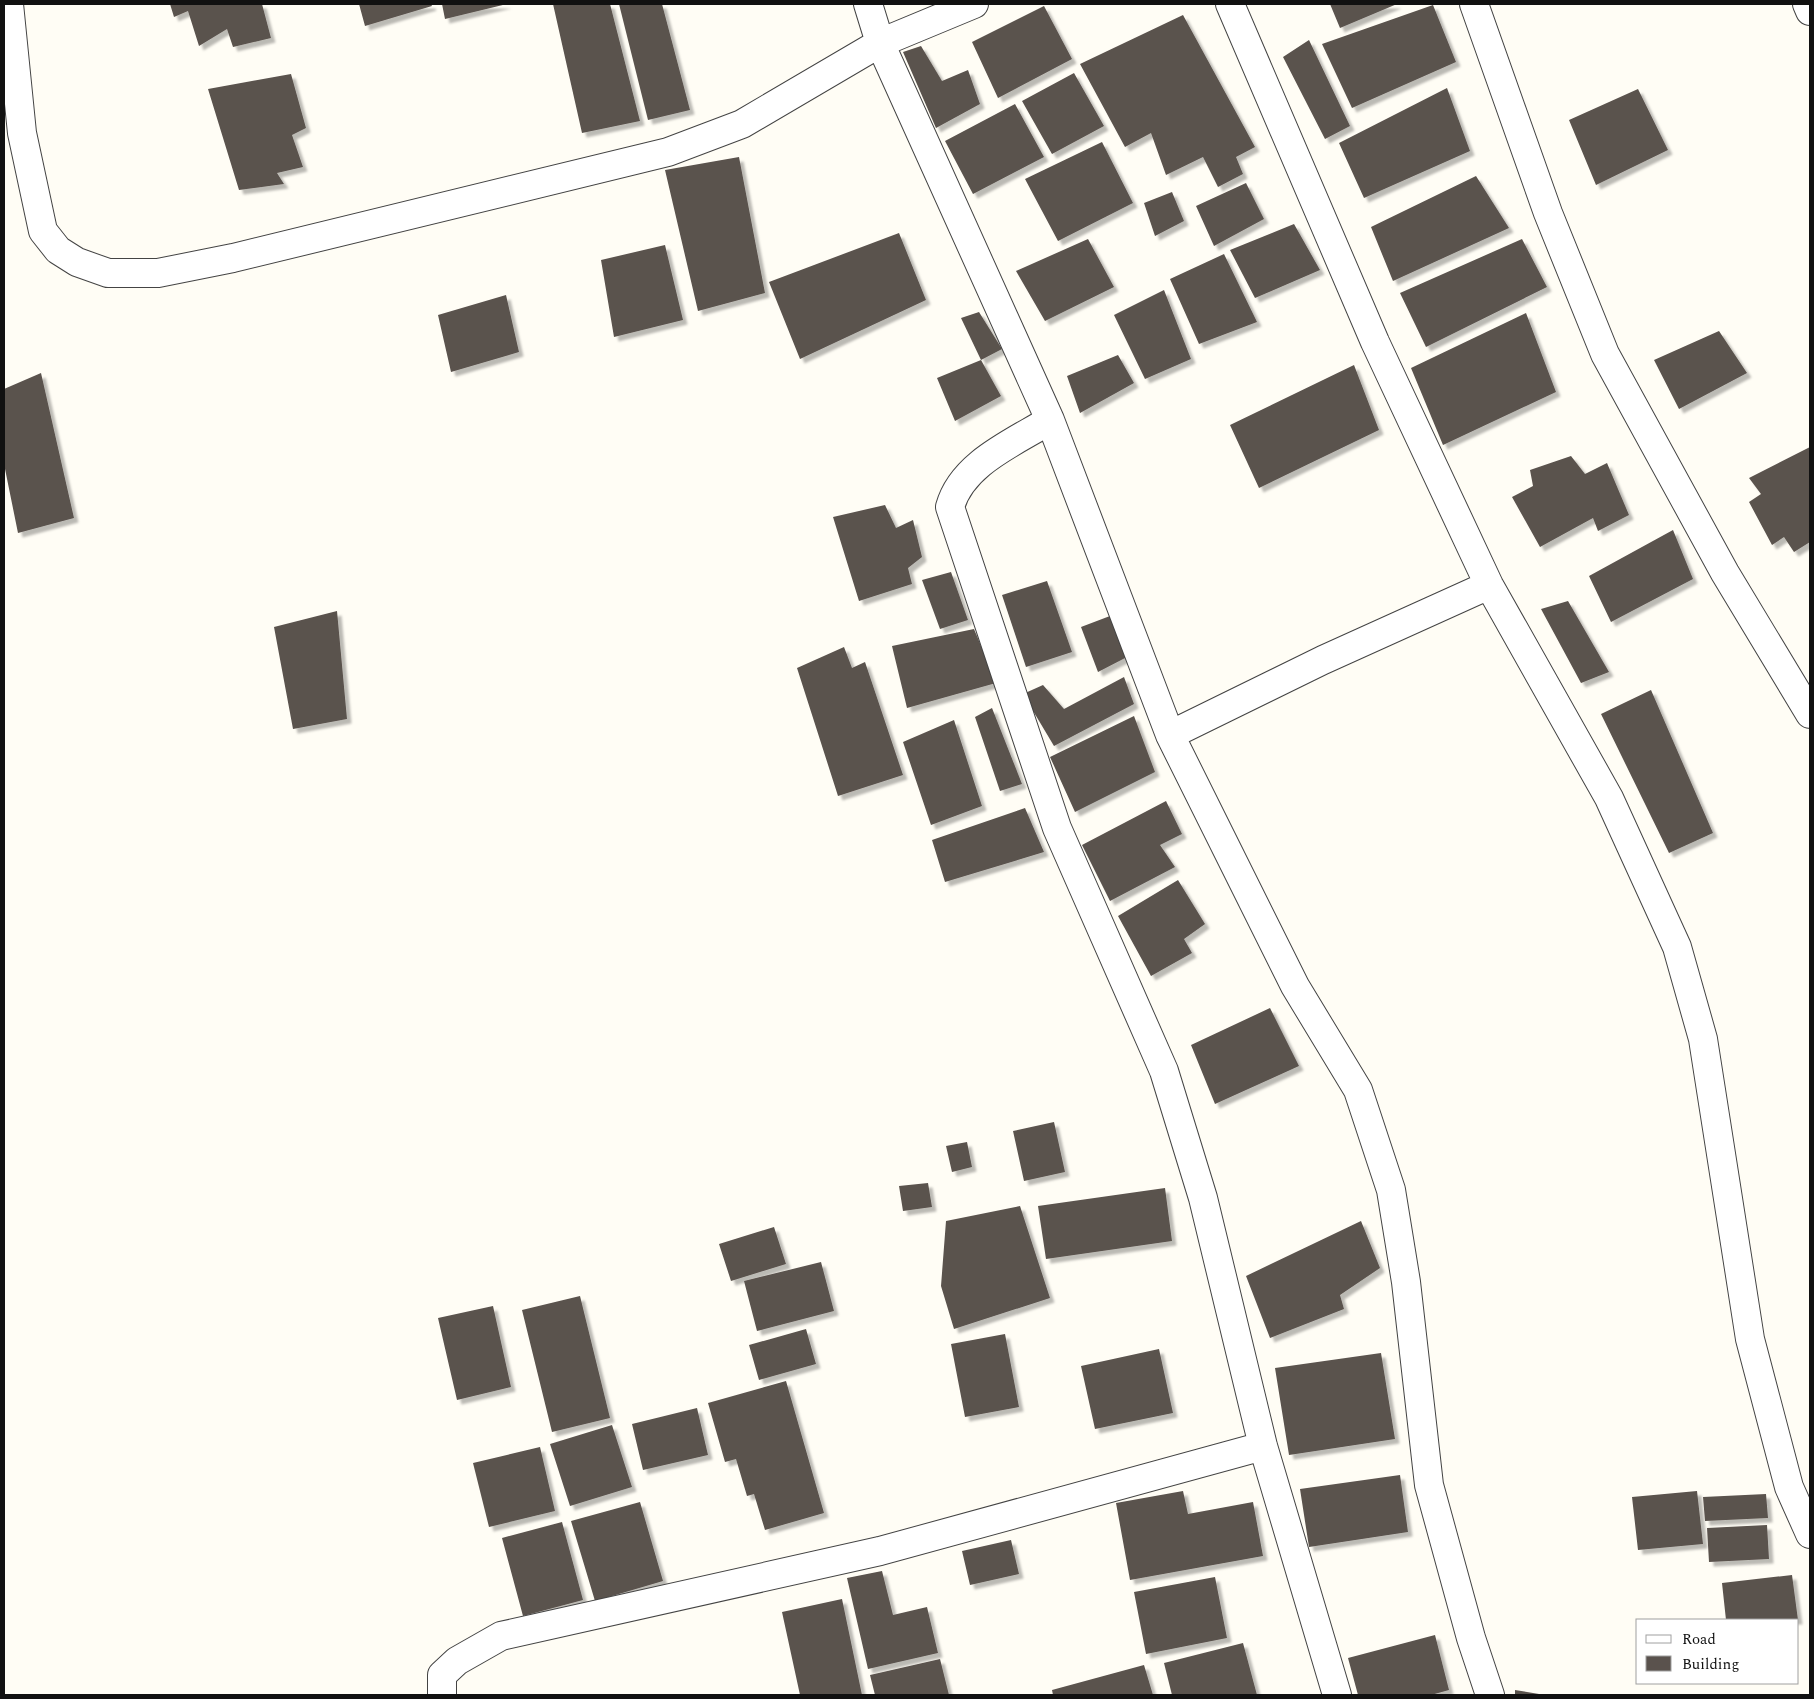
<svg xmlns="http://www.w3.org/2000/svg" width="1814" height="1699" font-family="Spectral,serif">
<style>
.building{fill:#5a524d;filter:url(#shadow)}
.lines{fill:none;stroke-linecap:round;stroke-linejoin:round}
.minor-casing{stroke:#444;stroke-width:30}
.minor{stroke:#fff;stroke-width:28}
</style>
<defs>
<filter id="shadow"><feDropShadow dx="4.5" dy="4.5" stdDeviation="1" flood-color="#0004"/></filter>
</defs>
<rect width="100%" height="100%" fill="#fffdf5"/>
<path class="building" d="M 170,4 L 262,4 L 271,38 L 233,47 L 227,29 L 199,46 L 188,11 L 174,17 Z
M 359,4 L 431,4 L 432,6 L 365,26 Z
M 442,4 L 507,4 L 445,19 Z
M 553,4 L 610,4 L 640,121 L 582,133 Z
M 619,4 L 662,4 L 690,110 L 648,120 Z
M 1330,4 L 1397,4 L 1340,28 Z
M 1433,5 L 1456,62 L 1352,108 L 1322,44 Z
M 1044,6 L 1072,59 L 998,98 L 972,42 Z
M 1183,15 L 1255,147 L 1236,157 L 1243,174 L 1218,187 L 1203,157 L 1166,175 L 1151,133 L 1125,147 L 1080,64 Z
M 1309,40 L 1350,126 L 1325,139 L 1283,57 Z
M 921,46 L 942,81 L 968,70 L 980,104 L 936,128 L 903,52 Z
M 1074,73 L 1104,126 L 1052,154 L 1022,101 Z
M 291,74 L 306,128 L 292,135 L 303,167 L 277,173 L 284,184 L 239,190 L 208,89 Z
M 1447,88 L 1470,151 L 1364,198 L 1339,143 Z
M 1638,89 L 1668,150 L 1596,185 L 1569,120 Z
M 1015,104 L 1044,157 L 973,194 L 945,141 Z
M 1102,142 L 1133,203 L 1058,241 L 1025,179 Z
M 739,157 L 765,293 L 698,311 L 665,170 Z
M 1476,176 L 1509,228 L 1393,281 L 1371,227 Z
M 1246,183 L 1264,219 L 1214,246 L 1196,206 Z
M 1172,192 L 1184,221 L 1155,236 L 1144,203 Z
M 1294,224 L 1320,270 L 1255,298 L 1230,250 Z
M 899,233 L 926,300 L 800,359 L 769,282 Z
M 1088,239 L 1114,287 L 1045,321 L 1016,271 Z
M 1522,239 L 1547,287 L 1426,347 L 1400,293 Z
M 665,245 L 683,320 L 614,337 L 601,260 Z
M 1224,254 L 1257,322 L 1199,344 L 1170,279 Z
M 1164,290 L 1191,359 L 1145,379 L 1114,315 Z
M 506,295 L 519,352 L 451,372 L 438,315 Z
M 979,312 L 1002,349 L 981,360 L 1001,396 L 955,421 L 937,378 L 981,360 L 961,318 Z
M 1526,313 L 1556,392 L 1443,445 L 1411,368 Z
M 1719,331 L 1747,373 L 1679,409 L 1654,360 Z
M 1118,355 L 1134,383 L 1080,413 L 1067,376 Z
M 1354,365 L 1379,430 L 1259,488 L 1230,425 Z
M 41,373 L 74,518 L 18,533 L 4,464 L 4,389 Z
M 1810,447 L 1810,542 L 1794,552 L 1784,537 L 1772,545 L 1749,502 L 1761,494 L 1749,478 Z
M 1571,456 L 1585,474 L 1607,463 L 1629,515 L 1598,531 L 1593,518 L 1540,547 L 1512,497 L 1533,486 L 1530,470 Z
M 885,505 L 896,528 L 913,520 L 922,557 L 908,568 L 912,584 L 859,601 L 833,517 Z
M 1673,530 L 1693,579 L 1611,622 L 1589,576 Z
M 951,572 L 968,620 L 940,629 L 922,580 Z
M 1047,581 L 1072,652 L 1026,667 L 1002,595 Z
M 1568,601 L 1609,672 L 1581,683 L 1541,609 Z
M 337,611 L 347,719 L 293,729 L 274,627 Z
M 1110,616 L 1127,657 L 1098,672 L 1081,627 Z
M 974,629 L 996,683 L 907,708 L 892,646 Z
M 844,647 L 852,668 L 865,662 L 903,775 L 838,796 L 797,668 Z
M 1124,677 L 1134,704 L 1054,746 L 1023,694 L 1043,685 L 1064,709 Z
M 1651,690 L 1713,833 L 1669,853 L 1601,714 Z
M 992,708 L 1022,784 L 1000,791 L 975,717 Z
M 1134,716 L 1155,772 L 1075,812 L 1050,757 Z
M 954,720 L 982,806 L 931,825 L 903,742 Z
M 1166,801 L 1182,834 L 1160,845 L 1175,867 L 1110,901 L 1082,845 Z
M 1025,808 L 1044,852 L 945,882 L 932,840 Z
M 1178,880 L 1205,924 L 1184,939 L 1192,953 L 1151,976 L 1118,916 Z
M 1270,1008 L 1299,1066 L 1215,1104 L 1191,1045 Z
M 1054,1122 L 1065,1172 L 1024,1181 L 1013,1131 Z
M 967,1142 L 972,1167 L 952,1172 L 946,1146 Z
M 928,1183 L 932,1207 L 903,1211 L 899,1186 Z
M 1165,1188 L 1172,1241 L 1046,1259 L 1038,1206 Z
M 1020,1206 L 1050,1298 L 954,1329 L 941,1286 L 946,1221 Z
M 1361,1221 L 1380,1268 L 1340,1295 L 1344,1309 L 1270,1338 L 1246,1276 Z
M 774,1227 L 786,1264 L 731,1281 L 719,1244 Z
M 821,1262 L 834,1311 L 757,1331 L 744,1281 Z
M 580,1296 L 610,1418 L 552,1432 L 522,1310 Z
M 493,1306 L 511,1387 L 457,1400 L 438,1318 Z
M 806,1329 L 816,1364 L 759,1380 L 749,1345 Z
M 1005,1334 L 1019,1407 L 965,1417 L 951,1344 Z
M 1159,1349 L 1173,1413 L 1095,1429 L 1081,1366 Z
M 1381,1353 L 1395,1439 L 1289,1455 L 1275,1368 Z
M 786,1381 L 824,1513 L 765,1530 L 754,1494 L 747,1496 L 736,1459 L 725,1462 L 708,1403 Z
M 697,1408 L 708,1455 L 643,1470 L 632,1424 Z
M 612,1425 L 632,1487 L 570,1506 L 550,1444 Z
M 540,1447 L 555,1511 L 489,1527 L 473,1463 Z
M 1400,1475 L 1408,1532 L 1309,1547 L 1300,1489 Z
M 1183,1491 L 1188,1514 L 1253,1502 L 1263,1556 L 1130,1580 L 1116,1503 Z
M 1697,1491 L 1703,1544 L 1638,1550 L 1632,1497 Z
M 1766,1494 L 1768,1518 L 1705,1521 L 1703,1497 Z
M 640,1502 L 663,1581 L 595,1601 L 571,1521 Z
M 562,1522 L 583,1600 L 523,1616 L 502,1538 Z
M 1767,1525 L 1769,1559 L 1709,1562 L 1707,1528 Z
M 1011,1540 L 1019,1574 L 970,1585 L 962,1551 Z
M 882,1571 L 893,1615 L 927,1607 L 938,1653 L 868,1669 L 847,1578 Z
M 1792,1575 L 1798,1620 L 1726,1620 L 1722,1583 Z
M 1215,1577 L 1227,1638 L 1146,1654 L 1134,1592 Z
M 842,1599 L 862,1695 L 800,1695 L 782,1612 Z
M 1435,1635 L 1449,1690 L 1431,1695 L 1358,1695 L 1348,1658 Z
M 1243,1643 L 1257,1695 L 1172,1695 L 1164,1663 Z
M 940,1659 L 949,1695 L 875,1695 L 870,1675 Z
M 1144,1665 L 1153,1695 L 1053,1695 L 1052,1690 Z
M 1515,1690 L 1539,1694 L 1539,1695 L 1515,1695 Z"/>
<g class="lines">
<defs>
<path id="minor" d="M 9,4 L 22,133 L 43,231 L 58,250 L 77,262 L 108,273 L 158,273 L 233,258 L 668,152 L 742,124 L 880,43 L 974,4
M 868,4 L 880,43 L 1050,420 L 1170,735 L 1295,986 L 1358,1090 L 1391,1190 L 1406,1282 L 1429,1485 L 1471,1638 L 1490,1695
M 1230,4 L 1375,342 L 1489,585 L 1609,798 L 1677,947 L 1703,1039 L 1750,1339 L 1789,1487 L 1810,1534
M 1474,4 L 1548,213 L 1605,354 L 1725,573 L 1810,714
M 1807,4 L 1810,11
M 1050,420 C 1015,442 962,463 950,507 L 1057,828 L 1164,1071 L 1203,1198 L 1263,1446 L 1337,1695
M 1170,735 L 1323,660 L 1489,585
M 442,1695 L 442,1675 L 457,1661 L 501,1636 L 880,1551 L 1263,1446"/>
</defs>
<use href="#minor" class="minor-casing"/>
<use href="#minor" class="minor"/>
</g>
<rect width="1814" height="1699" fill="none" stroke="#111111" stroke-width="10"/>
<rect x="1636" y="1619" width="162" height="65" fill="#ffffff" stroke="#a0a0a0"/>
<rect x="1646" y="1635" width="25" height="8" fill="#ffffff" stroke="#a0a0a0"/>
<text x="1682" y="1644" font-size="15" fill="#111111">Road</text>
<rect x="1646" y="1656" width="25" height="15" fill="#5a524d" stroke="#a0a0a0"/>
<text x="1682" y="1669" font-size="15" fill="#111111">Building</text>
</svg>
